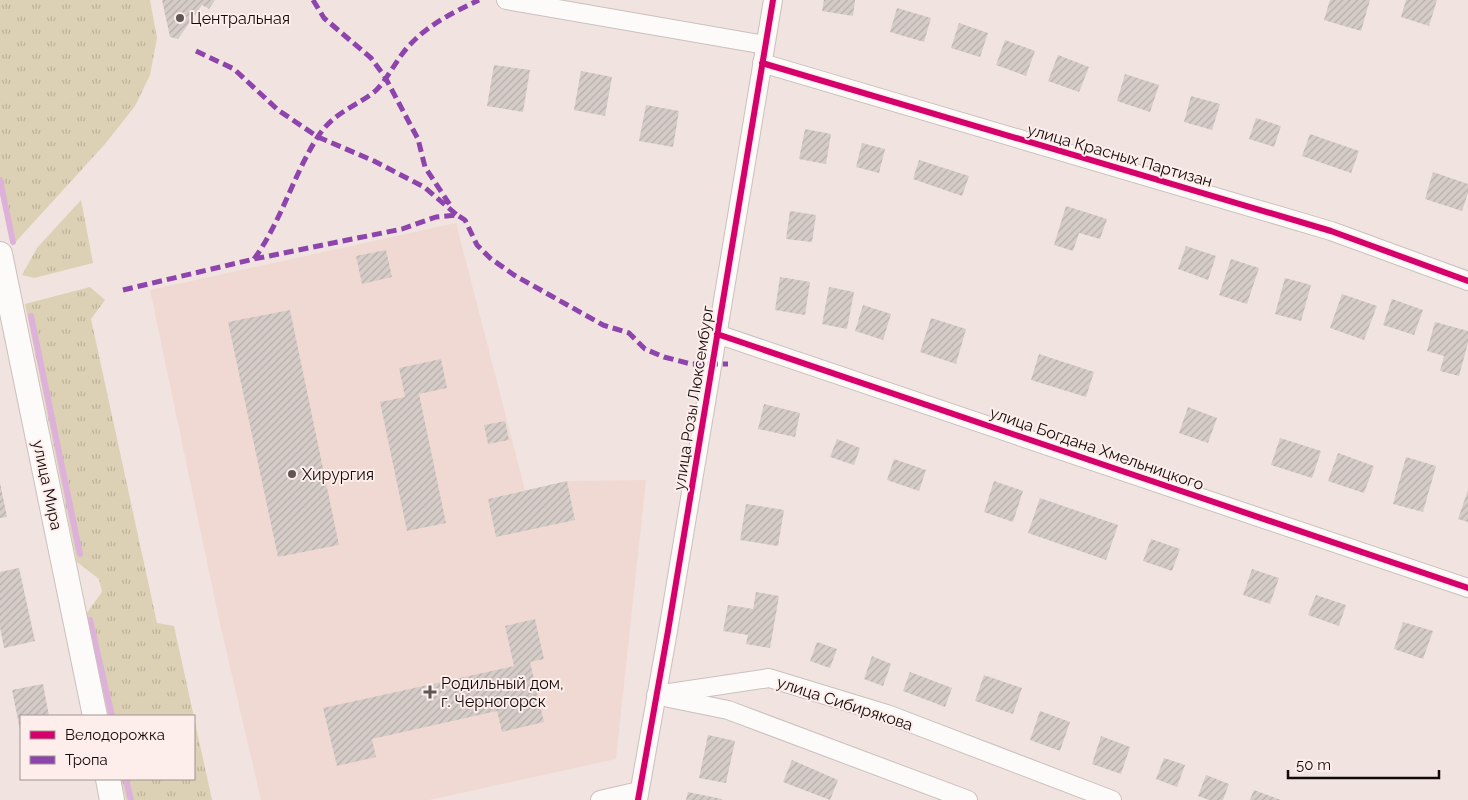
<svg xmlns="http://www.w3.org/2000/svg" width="1468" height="800" font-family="Raleway,sans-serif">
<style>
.built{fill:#f1d9d3}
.grass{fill:url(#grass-tufts)}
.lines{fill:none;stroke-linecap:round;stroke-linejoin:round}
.stream{stroke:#deb1da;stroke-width:6}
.building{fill:url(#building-hatch)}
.street-casing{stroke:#cac0bd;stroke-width:20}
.secondary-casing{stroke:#cac0bd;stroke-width:26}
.street{stroke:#fdfbfa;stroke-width:18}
.secondary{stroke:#fdfbfa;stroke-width:24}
.quiet{stroke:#8e44ad;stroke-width:5;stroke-dasharray:10 5;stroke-linecap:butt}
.cycleway-casing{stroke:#fdeeeb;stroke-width:9}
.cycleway{stroke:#d6006c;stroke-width:6}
.poi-dot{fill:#605654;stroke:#fdeeeb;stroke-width:2}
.labels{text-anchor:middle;stroke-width:4;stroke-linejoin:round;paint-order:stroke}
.poi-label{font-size:16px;fill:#120a09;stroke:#fdeeeb;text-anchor:start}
.street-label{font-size:16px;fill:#120a09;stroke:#fdeeeb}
</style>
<defs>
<pattern id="grass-tufts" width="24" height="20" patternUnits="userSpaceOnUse" patternTransform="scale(1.25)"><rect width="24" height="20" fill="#dcd1b5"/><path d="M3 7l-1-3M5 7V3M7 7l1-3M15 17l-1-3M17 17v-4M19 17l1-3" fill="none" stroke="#bcb29a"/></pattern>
<pattern id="building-hatch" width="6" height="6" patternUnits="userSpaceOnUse" patternTransform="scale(1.25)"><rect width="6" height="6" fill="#d5ccc8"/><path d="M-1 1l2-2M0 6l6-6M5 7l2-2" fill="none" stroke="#b6aeaa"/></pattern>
</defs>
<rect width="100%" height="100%" fill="#f0e3e0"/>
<path class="built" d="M 456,223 L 525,490 L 488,499 L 497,537 L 575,520 L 567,481 L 646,480 L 616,759 L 429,800 L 261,800 L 220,624 L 150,290 Z"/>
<path class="grass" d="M 0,0 L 150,0 L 157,38 L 150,75 L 135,106 L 105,144 L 12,246 L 0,187 Z
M 81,200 L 93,263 L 34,278 L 22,275 L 37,248 Z
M 90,287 L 105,300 L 91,319 L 157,623 L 174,626 L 212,800 L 126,800 L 121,779 L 194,779 L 194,716 L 108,716 L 86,614 L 102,592 L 99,579 L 77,562 L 25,304 Z"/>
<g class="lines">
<path class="stream" d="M 0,180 L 13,242
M 31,316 L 80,554
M 90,620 L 112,716
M 126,779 L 131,800"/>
</g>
<path class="building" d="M 162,0 L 215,0 L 209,9 L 202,5 L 178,39 L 170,37 Z
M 824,0 L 855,0 L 853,16 L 822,11 Z
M 1330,0 L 1370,0 L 1361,31 L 1324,20 Z
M 1406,0 L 1437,0 L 1429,26 L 1401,17 Z
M 897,8 L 931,18 L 924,42 L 890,32 Z
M 959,23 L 988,33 L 980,57 L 951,48 Z
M 1005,40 L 1035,51 L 1026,76 L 996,65 Z
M 1058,55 L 1089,67 L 1079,92 L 1048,81 Z
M 494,65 L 530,70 L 523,112 L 487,106 Z
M 581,71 L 612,77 L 605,116 L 574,110 Z
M 1125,74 L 1159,85 L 1150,112 L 1117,101 Z
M 1191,96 L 1220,104 L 1212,130 L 1184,122 Z
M 646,105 L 679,111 L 673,147 L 639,141 Z
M 1256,118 L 1281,126 L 1274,147 L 1249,139 Z
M 805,129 L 831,134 L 826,164 L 799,159 Z
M 1310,134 L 1359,151 L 1351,173 L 1302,156 Z
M 862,143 L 885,149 L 879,173 L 856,167 Z
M 919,160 L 969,176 L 962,196 L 913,179 Z
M 1433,172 L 1468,184 L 1468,193 L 1462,211 L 1425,199 Z
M 1066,206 L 1107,219 L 1100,239 L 1079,233 L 1073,251 L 1054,245 Z
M 790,211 L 816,215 L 812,242 L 786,239 Z
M 1186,246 L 1216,256 L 1208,280 L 1178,269 Z
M 386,250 L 392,277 L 362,284 L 356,256 Z
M 1231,259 L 1259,268 L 1247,304 L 1219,295 Z
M 780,277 L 810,282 L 805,315 L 775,310 Z
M 1285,278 L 1311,285 L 1301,321 L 1275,314 Z
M 829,287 L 854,292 L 847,329 L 822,324 Z
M 1342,294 L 1377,306 L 1364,340 L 1330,328 Z
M 1392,299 L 1423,310 L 1414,335 L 1383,325 Z
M 863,305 L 891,314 L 883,340 L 855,331 Z
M 290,310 L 339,545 L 278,557 L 228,322 Z
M 931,318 L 966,329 L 956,364 L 920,352 Z
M 1435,322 L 1468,331 L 1468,343 L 1459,376 L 1440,371 L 1444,356 L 1427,351 Z
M 1039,354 L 1094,372 L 1086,397 L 1031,380 Z
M 441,359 L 447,388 L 419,394 L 446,523 L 407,531 L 380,402 L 405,397 L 399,368 Z
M 764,404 L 800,413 L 795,437 L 758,429 Z
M 1188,407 L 1217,418 L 1208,443 L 1179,433 Z
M 505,421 L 509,440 L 488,444 L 484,425 Z
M 1280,438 L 1321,451 L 1312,478 L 1271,465 Z
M 837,439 L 860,448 L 854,465 L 830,457 Z
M 1338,453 L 1374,466 L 1364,493 L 1328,481 Z
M 1406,457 L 1436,466 L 1423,512 L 1393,504 Z
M 894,459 L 926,470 L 919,491 L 887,480 Z
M 567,481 L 575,520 L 496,537 L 488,499 Z
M 994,481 L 1023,491 L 1013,522 L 984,512 Z
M 0,483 L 7,517 L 0,518 Z
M 1468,490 L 1468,522 L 1458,519 Z
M 1040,498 L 1118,525 L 1106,560 L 1028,533 Z
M 746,504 L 784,510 L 778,546 L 740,540 Z
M 1151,539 L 1180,549 L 1172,571 L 1143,561 Z
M 19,568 L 35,641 L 4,648 L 0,627 L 0,572 Z
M 1252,569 L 1279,578 L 1270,604 L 1243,595 Z
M 756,592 L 779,596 L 770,648 L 746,644 L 748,635 L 723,631 L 728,605 L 753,609 Z
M 1316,595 L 1346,605 L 1339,626 L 1308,615 Z
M 535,619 L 544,659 L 530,662 L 544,722 L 502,732 L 497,711 L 372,739 L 376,757 L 337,766 L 323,708 L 514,666 L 505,626 Z
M 1403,622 L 1433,631 L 1423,659 L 1394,649 Z
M 817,642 L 837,649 L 830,668 L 810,661 Z
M 872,656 L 891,664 L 883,686 L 864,679 Z
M 910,672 L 952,688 L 945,707 L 903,691 Z
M 984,675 L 1022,688 L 1013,714 L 975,701 Z
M 43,684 L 49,716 L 21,716 L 20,730 L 12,690 Z
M 1040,711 L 1070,722 L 1060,751 L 1030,740 Z
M 708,735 L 735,741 L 726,783 L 699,778 Z
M 1101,736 L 1130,747 L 1121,774 L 1092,764 Z
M 1164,758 L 1185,765 L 1177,787 L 1156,779 Z
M 792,760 L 838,780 L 830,800 L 783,782 Z
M 1206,775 L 1229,784 L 1223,800 L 1209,800 L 1198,796 Z
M 1254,790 L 1281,800 L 1250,800 Z
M 688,792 L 722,799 L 722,800 L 686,800 Z"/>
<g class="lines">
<defs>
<path id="street" d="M 506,0 L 765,45
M 762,63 L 1331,231 L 1468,281
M 717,334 L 1468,588
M 656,695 L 769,678 L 887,714 L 1112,800
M 669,698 L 728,710 L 968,800
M 600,800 L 639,791
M 638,800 L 668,631 L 773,0"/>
<path id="secondary" d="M 0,254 L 95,716
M 108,779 L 112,800"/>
</defs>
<use href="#street" class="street-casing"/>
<use href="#secondary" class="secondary-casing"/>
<use href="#street" class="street"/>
<use href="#secondary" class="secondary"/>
<path class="quiet" d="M 313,0 L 324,18 L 371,58 L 385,77 L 418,139 L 425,167 L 450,205
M 196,51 L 234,69 L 278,110 L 318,137 L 374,161 L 424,187 L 457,215
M 254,259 C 281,222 293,176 317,138 C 333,113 351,109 373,93 C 385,84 396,60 407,48 C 427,25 452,13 479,0
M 123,290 L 254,259 L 402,229 L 436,217 L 457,215 L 465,220 L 477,245 L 490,258 L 514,275 L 603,325 L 629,333 L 645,349 L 664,357 L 691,364 L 728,364"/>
<defs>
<path id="cycleway" d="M 762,63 L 1331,231 L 1468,281
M 717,334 L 1468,588
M 638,800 L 668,631 L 773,0"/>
</defs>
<use href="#cycleway" class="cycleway-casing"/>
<use href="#cycleway" class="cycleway"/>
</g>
<g class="poi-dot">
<circle cx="180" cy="18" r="5"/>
<circle cx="292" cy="474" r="5"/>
<path d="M427.5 684.5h5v5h5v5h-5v5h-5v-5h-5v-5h5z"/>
</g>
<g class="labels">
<g class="poi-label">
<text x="190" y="24">Центральная</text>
<text x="302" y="480">Хирургия</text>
<text x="441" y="689">Родильный дом,<tspan x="441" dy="18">г. Черногорск</tspan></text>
</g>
<g class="street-label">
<text transform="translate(1120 155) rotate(16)" y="6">улица Красных Партизан</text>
<text transform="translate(693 398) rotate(-81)" y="6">улица Розы Люксембург</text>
<text transform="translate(1097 448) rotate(19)" y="6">улица Богдана Хмельницкого</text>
<text transform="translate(48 485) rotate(78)" y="6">улица Мира</text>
<text transform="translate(845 703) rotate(18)" y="6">улица Сибирякова</text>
</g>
</g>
<rect x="20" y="715" width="175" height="65" fill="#fdeeeb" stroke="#9f9391"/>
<rect x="30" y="731" width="25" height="8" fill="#d6006c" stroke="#9f9391"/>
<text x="65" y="740" font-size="15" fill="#120a09">Велодорожка</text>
<rect x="30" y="756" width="25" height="8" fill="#8e44ad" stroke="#9f9391"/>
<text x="65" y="765" font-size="15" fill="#120a09">Тропа</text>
<path d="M1288 770v8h151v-8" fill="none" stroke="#120a09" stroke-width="2.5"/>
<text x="1296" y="770" font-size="15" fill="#120a09" stroke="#fdeeeb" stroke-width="4" paint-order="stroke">50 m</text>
</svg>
